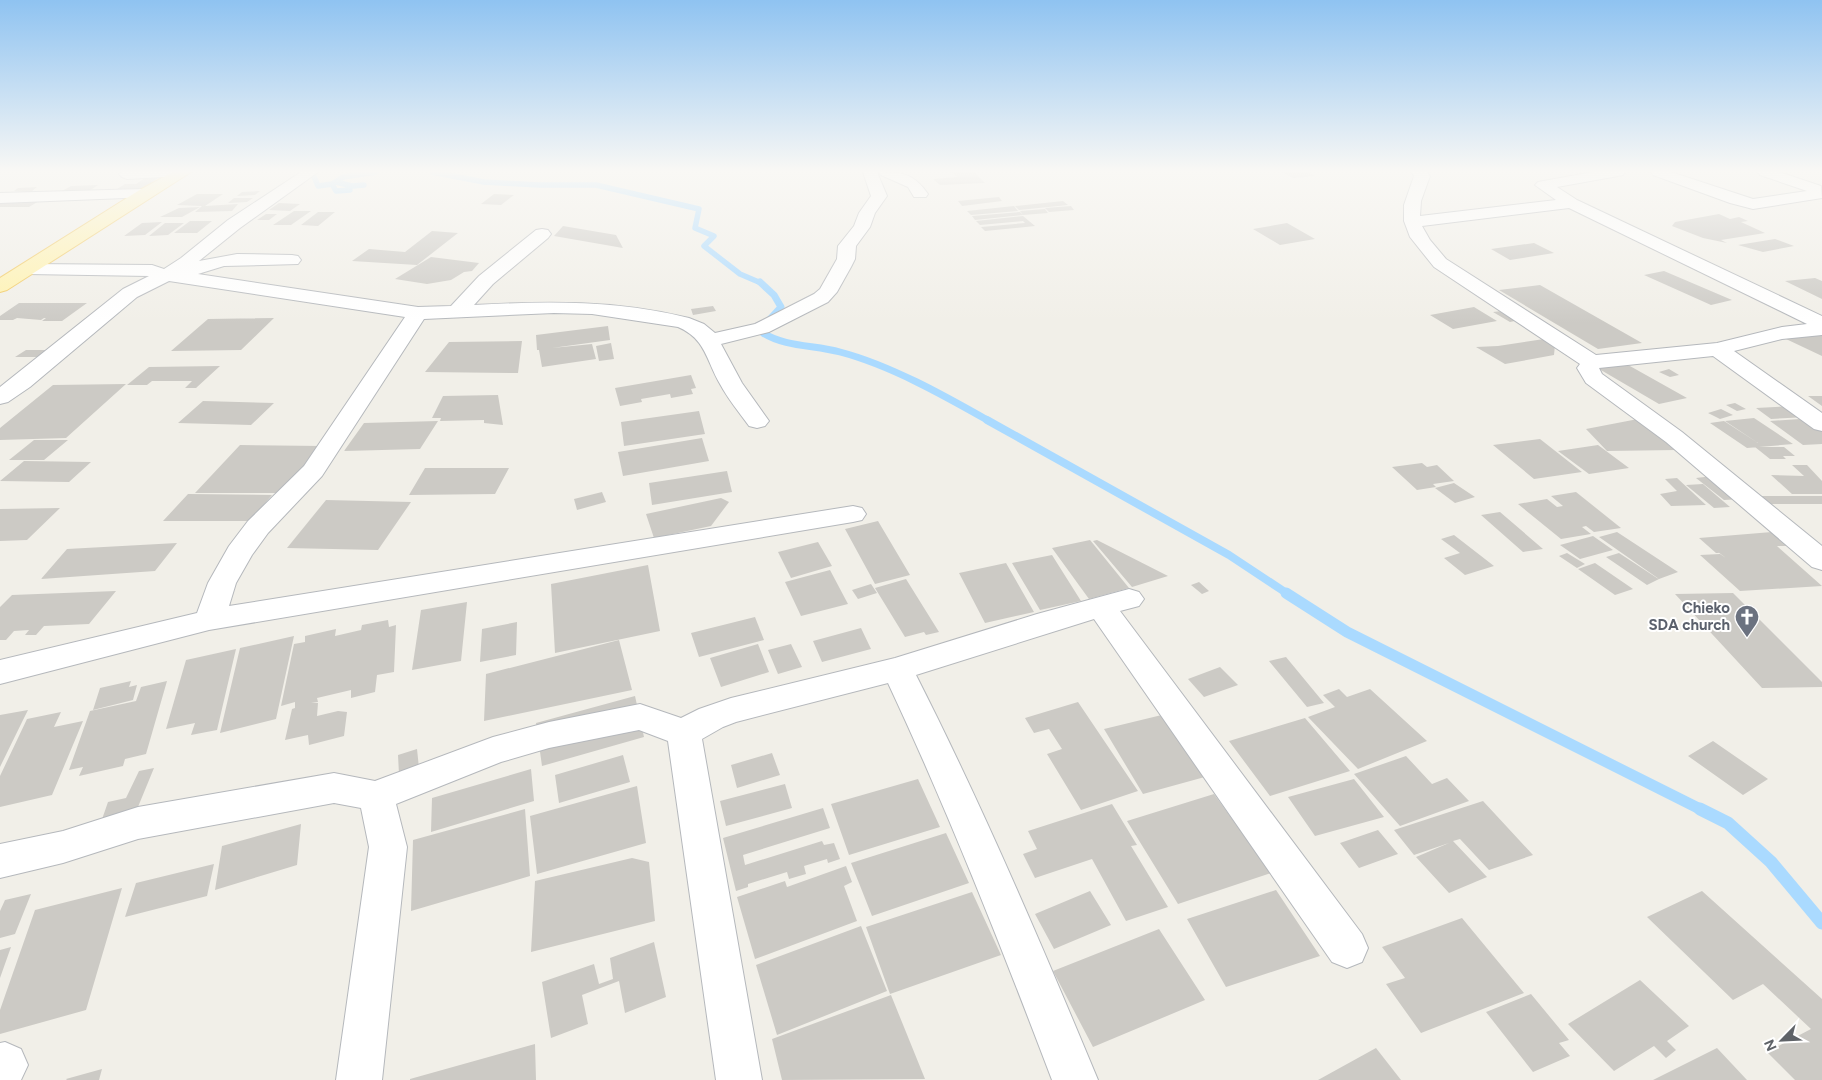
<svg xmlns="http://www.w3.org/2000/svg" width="1822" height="1080" font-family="Figtree,sans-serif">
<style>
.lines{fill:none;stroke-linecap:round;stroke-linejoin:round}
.stream-far4{stroke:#aadaff;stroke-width:5.5}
.stream-far3{stroke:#aadaff;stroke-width:7}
.stream-far2{stroke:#aadaff;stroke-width:8}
.stream-far1{stroke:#aadaff;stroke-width:11}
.stream{stroke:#aadaff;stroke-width:13}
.building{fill:#cccac5}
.minor-casing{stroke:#b5b8bc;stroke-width:2}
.major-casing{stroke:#f2c960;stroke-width:2}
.minor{fill:#fff;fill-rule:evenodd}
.major{fill:#fff2af;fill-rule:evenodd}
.labels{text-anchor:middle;stroke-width:4;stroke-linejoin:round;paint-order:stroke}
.worship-label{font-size:15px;font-weight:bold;fill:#5b616d;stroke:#fff;text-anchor:end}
</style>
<rect width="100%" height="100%" fill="#f1efe8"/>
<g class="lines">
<path class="stream-far4" d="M 312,172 L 318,186 L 332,184 L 343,177 L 376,172
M 432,172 L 484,182 L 539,185 L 596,185 L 699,209 L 695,228 L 714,236 L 704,246 L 740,274 L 761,283
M 336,182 L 352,186 L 364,185
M 332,184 L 336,191 L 350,190"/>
<path class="stream-far3" d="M 760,282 L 774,295 L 781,307 L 762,328 L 763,333 C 785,347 815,345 840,352 C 890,365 945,396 989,421"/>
<path class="stream-far2" d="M 987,420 L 1229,555 L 1288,594"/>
<path class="stream-far1" d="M 1286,593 L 1347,632 L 1702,810"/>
<path class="stream" d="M 1700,809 L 1728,823 L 1771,862 L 1822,923"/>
</g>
<path class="building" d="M 952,172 L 974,172 L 985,183 L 940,185 L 933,179 L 957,177 Z
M 1282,172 L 1308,172 L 1315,176 L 1293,178 Z
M 151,174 L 164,174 L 142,189 L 117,189 L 125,184 L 136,184 Z
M 98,185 L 89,191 L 62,191 L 71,186 Z
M 37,187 L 31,192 L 14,191 L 18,188 Z
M 260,191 L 255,195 L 237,196 L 242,192 Z
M 197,194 L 223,194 L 205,206 L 238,204 L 232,211 L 195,212 L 202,206 L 177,205 Z
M 494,194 L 514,195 L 501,205 L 481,204 Z
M 999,197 L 1002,201 L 962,206 L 958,201 Z
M 234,198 L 253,198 L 247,202 L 228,203 Z
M 39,201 L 29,207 L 0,207 L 0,204 L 6,202 Z
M 1063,201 L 1068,205 L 1019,210 L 1015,206 Z
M 279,203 L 300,204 L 290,211 L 269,210 Z
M 1014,206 L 1018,211 L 971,215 L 967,211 Z
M 1071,206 L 1074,210 L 1049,212 L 1045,208 Z
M 200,207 L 182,217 L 160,217 L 179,208 Z
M 1045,209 L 1048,213 L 1023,215 L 1020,211 Z
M 294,211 L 311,211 L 291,225 L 273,225 Z
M 318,212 L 335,212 L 318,226 L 301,225 Z
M 1020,212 L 1023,215 L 975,220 L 972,216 Z
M 266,214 L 277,214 L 269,220 L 257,220 Z
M 1719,214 L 1730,219 L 1739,217 L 1748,221 L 1741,222 L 1765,233 L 1721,240 L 1727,243 L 1703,238 L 1672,226 L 1675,222 Z
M 1023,216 L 1035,226 L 985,231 L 981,227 L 1025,223 L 1023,221 L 980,225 L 976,221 Z
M 190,221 L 212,221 L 197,233 L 174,233 Z
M 162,222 L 145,235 L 124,236 L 142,223 Z
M 165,223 L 184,223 L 168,235 L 149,236 Z
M 1287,223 L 1315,239 L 1280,245 L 1253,229 Z
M 563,226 L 616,235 L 623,248 L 554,236 Z
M 432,231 L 458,233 L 417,265 L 352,261 L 369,249 L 405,252 Z
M 1775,239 L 1794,246 L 1763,252 L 1738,245 Z
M 1534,243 L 1554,253 L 1510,260 L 1491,249 Z
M 431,257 L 479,263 L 472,271 L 464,272 L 451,280 L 427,284 L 395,279 Z
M 1664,271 L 1732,300 L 1711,305 L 1644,275 Z
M 1815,278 L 1822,281 L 1822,299 L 1785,281 Z
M 1540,285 L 1642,343 L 1598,349 L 1499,290 Z
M 19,303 L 87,303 L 62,321 L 42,321 L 46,318 L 44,318 L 41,320 L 17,318 L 13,320 L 0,320 L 0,316 Z
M 713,306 L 716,311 L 693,315 L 691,309 Z
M 1474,307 L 1497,321 L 1453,329 L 1430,315 Z
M 1502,311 L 1519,320 L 1510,322 L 1493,312 Z
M 274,318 L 241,350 L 171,351 L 208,319 Z
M 608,326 L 610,340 L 552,348 L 592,344 L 596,359 L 542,367 L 539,350 L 537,350 L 536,335 Z
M 1822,332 L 1822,356 L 1786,339 Z
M 1544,339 L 1555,345 L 1554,355 L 1505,364 L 1476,347 L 1498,346 Z
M 522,341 L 518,373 L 425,372 L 449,342 Z
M 611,343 L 614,359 L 599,361 L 596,346 Z
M 26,350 L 48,350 L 38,357 L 15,357 Z
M 1621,361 L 1687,398 L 1659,404 L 1594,366 Z
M 220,366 L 196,388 L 185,388 L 192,381 L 152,381 L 147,385 L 127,385 L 149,367 Z
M 1669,369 L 1679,375 L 1670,377 L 1659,372 Z
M 691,375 L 696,388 L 691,389 L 693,394 L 671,398 L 670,394 L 641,399 L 642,402 L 620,406 L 615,388 Z
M 126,384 L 66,438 L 0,440 L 0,428 L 53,385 Z
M 498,395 L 503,425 L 484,423 L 484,420 L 440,421 L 441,418 L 432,418 L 443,396 Z
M 1808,396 L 1822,396 L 1822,406 Z
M 203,401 L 274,403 L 251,425 L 178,423 Z
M 1735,403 L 1746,409 L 1737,411 L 1726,405 Z
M 1792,406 L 1807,417 L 1771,419 L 1756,408 Z
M 1721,409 L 1733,415 L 1720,419 L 1708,413 Z
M 699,411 L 705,434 L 624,446 L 621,422 Z
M 1754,418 L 1793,444 L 1747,448 L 1710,423 L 1724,421 L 1758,443 L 1725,421 Z
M 1638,419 L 1676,450 L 1607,451 L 1586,429 Z
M 1800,419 L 1804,422 L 1814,421 L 1822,427 L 1822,444 L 1803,445 L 1770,421 Z
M 438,421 L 420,449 L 344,451 L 364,423 Z
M 702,438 L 709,461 L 623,476 L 618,452 Z
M 1540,439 L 1582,472 L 1534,479 L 1493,445 Z
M 34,440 L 68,440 L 44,460 L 9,460 Z
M 240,445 L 322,446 L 283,493 L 195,493 Z
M 1598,445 L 1629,468 L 1589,474 L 1558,451 Z
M 1755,447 L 1784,447 L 1795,456 L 1783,456 L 1786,459 L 1770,459 Z
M 24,461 L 91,462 L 69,482 L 0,481 Z
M 1422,463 L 1427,467 L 1437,465 L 1454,481 L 1433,484 L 1436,487 L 1417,490 L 1392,467 Z
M 1792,465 L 1807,465 L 1822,481 L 1822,494 L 1792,494 L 1771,475 L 1804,476 Z
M 425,468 L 509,468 L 495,494 L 409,495 Z
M 727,471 L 732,492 L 652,505 L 649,483 Z
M 1713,476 L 1742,499 L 1724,500 L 1696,478 Z
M 1677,478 L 1706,505 L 1671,506 L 1660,494 L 1677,491 L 1665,479 Z
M 1454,483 L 1475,497 L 1455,503 L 1435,488 Z
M 1703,484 L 1730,507 L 1714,508 L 1686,485 Z
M 602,492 L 606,502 L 577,510 L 574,499 Z
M 1576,492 L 1621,528 L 1594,532 L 1586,526 L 1582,527 L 1591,534 L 1561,539 L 1518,504 L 1547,499 L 1557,507 L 1563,506 L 1551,496 Z
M 188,494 L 272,495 L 250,521 L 163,521 Z
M 1761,496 L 1822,496 L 1822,504 L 1770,504 Z
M 721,498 L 729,502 L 711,526 L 654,538 L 646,514 Z
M 326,500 L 411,502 L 378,550 L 287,548 Z
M 60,508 L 27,540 L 0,541 L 0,509 Z
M 1500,512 L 1543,549 L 1523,552 L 1481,515 Z
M 878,521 L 910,575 L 875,584 L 845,529 Z
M 1617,532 L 1678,572 L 1659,579 L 1599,537 Z
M 1772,532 L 1788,546 L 1777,546 L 1822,586 L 1740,591 L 1700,555 L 1720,554 L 1726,558 L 1718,552 L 1719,553 L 1716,553 L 1699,538 Z
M 1454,535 L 1494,566 L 1465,575 L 1444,558 L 1460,553 L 1441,539 Z
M 1593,536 L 1613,550 L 1580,559 L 1560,545 Z
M 1090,540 L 1129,588 L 1089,599 L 1052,548 Z
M 1097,540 L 1168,576 L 1132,587 L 1093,541 Z
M 818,542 L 832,566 L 791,578 L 778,552 Z
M 177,543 L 155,571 L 41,579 L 67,549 Z
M 1567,553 L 1585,564 L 1577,568 L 1559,556 Z
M 1619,553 L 1657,578 L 1659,579 L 1647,585 L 1606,557 Z
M 1052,555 L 1081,601 L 1040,610 L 1012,563 Z
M 1006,563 L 1034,612 L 985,623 L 959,573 Z
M 1595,563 L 1633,589 L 1615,595 L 1578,569 Z
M 648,565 L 660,631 L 555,653 L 551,584 Z
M 830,570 L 848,604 L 801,616 L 785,582 Z
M 906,579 L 939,632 L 926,635 L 924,632 L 905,637 L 875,588 Z
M 1199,582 L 1209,591 L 1202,594 L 1191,585 Z
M 871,584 L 877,593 L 858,599 L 852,590 Z
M 116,591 L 89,624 L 44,626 L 36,635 L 25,635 L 29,630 L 14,631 L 6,640 L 0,640 L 0,607 L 12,595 Z
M 1733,593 L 1822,682 L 1822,687 L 1762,688 L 1675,594 Z
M 467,602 L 461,661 L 412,670 L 421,610 Z
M 755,617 L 764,640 L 699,657 L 691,633 Z
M 388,620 L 389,627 L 396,625 L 394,672 L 377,675 L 375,692 L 351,698 L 351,690 L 317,698 L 318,702 L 311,703 L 318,703 L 317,716 L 338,711 L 347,712 L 344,736 L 309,745 L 308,735 L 285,740 L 292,709 L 295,708 L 295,702 L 281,706 L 294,644 L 305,642 L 305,636 L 336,629 L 335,636 L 361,630 L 362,625 Z
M 517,622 L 516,655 L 480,662 L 482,629 Z
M 861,628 L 871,649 L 822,662 L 813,641 Z
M 294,636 L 276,719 L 220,733 L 240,648 Z
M 619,640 L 632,690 L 484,721 L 486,674 Z
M 758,644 L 769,672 L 721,687 L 710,658 Z
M 791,644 L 802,667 L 778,674 L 768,650 Z
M 236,649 L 217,730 L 191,735 L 195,723 L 166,729 L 186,660 Z
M 1286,657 L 1324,703 L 1307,707 L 1269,661 Z
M 1220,667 L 1238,685 L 1204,697 L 1188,679 Z
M 131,681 L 129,687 L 137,685 L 133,700 L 93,710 L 100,688 Z
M 167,681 L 146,754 L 125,759 L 123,766 L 79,776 L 83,767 L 69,770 L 90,711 L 136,701 L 141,687 Z
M 1339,689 L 1347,697 L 1370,689 L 1427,741 L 1358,769 L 1308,717 L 1335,707 L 1323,695 Z
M 635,696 L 644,737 L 542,766 L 536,723 Z
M 1078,702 L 1138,791 L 1081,810 L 1047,754 L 1062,749 L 1049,729 L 1034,733 L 1025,718 Z
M 28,710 L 23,720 L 0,767 L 0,715 Z
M 61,712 L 54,727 L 83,721 L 52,795 L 0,807 L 0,776 L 27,719 Z
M 1170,713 L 1212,775 L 1143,794 L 1104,729 Z
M 1305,718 L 1350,771 L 1270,796 L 1229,741 Z
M 1713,741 L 1768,779 L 1743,795 L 1688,756 Z
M 417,749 L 419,768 L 399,774 L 398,755 Z
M 772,753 L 780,775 L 737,788 L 731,765 Z
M 623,755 L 630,782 L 559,803 L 555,775 Z
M 1406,756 L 1432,784 L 1447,778 L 1469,801 L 1400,826 L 1354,774 Z
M 154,768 L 133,819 L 100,825 L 108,802 L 126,798 L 139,771 Z
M 531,769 L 534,801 L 431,832 L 432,798 Z
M 918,779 L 940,827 L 849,855 L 831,804 Z
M 1354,779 L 1384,817 L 1315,836 L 1288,797 Z
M 785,784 L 792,808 L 726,826 L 720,801 Z
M 637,786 L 646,843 L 537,874 L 530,816 Z
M 1214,794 L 1271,873 L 1178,904 L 1127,821 Z
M 1483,801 L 1533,855 L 1489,870 L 1460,839 L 1453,841 L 1487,877 L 1449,893 L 1416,857 L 1449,843 L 1414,855 L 1394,830 Z
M 1112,804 L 1137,845 L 1131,846 L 1168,907 L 1126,921 L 1092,859 L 1035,878 L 1023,854 L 1037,849 L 1028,831 Z
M 823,808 L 830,828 L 743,855 L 745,865 L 822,841 L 824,845 L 834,843 L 840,859 L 828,863 L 827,859 L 804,866 L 806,874 L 789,879 L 787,872 L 748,884 L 748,887 L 736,891 L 723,838 Z
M 525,809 L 530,876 L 411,911 L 413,840 Z
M 301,824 L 297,865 L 215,890 L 222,846 Z
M 1378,830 L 1398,854 L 1359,868 L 1340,843 Z
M 946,833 L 969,883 L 872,916 L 851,863 Z
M 632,858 L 649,862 L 655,921 L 531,952 L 535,881 Z
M 214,864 L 207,896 L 125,917 L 136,883 Z
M 846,866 L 852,882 L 844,886 L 857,921 L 755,959 L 737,897 L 785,881 L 787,887 Z
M 122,888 L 86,1010 L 0,1034 L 0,1010 L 35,910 Z
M 1276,890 L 1320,956 L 1226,987 L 1187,919 Z
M 1090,891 L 1111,925 L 1054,949 L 1035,914 Z
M 1702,891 L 1822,999 L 1822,1080 L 1795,1080 L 1767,1052 L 1811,1029 L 1763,984 L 1733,1000 L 1647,917 Z
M 972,892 L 1001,955 L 890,994 L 866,927 Z
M 31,894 L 15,934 L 0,938 L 0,911 L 5,900 Z
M 1462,918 L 1524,993 L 1421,1033 L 1386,984 L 1405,978 L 1382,947 Z
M 861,926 L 887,991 L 777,1035 L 756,965 Z
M 1159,929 L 1205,1000 L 1093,1047 L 1053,971 Z
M 654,942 L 666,997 L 625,1013 L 619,981 L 582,995 L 588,1024 L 551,1038 L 542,982 L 594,964 L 599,984 L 613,979 L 610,958 Z
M 11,947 L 0,978 L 0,950 Z
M 1640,980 L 1689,1026 L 1667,1041 L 1676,1050 L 1666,1058 L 1654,1046 L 1614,1071 L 1568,1024 Z
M 1531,994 L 1569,1040 L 1559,1043 L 1570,1056 L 1533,1072 L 1486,1012 Z
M 891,995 L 925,1079 L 782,1080 L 772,1039 Z
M 535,1044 L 536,1080 L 410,1080 L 410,1079 Z
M 1376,1048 L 1401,1080 L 1318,1080 Z
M 1717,1048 L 1747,1080 L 1653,1080 Z
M 102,1069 L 99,1080 L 67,1080 L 66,1079 Z"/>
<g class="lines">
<defs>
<path id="minor" d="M 121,172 L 189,172 L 187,175 L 182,176 L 127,179 L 122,177 L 119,174 Z
M 301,172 L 318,172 L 240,228 L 199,261 L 237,254 L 292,255 L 298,256 L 301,260 L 298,264 L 224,266 L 198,274 L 418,307 L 451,306 L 479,276 L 536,230 L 542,229 L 548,230 L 551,234 L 548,238 L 493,284 L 474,305 C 548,301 616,300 689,318 L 704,324 L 715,333 L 755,324 L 814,294 L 820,289 L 837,259 L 838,246 L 854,226 L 859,213 L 871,196 L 863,172 L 877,172 L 887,196 L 875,213 L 870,227 L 856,246 L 855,259 L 851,267 L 837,292 L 828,302 L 769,332 L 721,344 L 742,383 L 769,421 L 765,426 L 757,428 L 749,426 C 739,412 728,399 720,384 C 706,360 706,339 678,327 L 592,314 L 554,313 L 424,319 L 322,476 L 268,533 L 252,555 L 236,583 L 229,606 L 853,506 L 862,508 L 866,514 L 862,520 L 853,522 L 209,630 L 0,684 L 0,660 L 197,613 L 208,583 L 229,546 L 248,521 L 304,466 L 405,317 L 169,281 L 137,297 L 30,387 L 8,402 L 0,404 L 0,387 L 123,289 L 149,276 L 28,274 L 22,273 L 19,269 L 22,265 L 28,264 L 152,265 L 164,269 L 181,258 L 228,220 Z
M 879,172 C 903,172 914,174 928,194 L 926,197 L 914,197 L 908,187 L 881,175 Z
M 1412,172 L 1427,172 L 1430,176 L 1421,201 L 1420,216 L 1556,200 L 1535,185 L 1538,182 L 1593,172 L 1625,172 L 1623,175 L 1618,176 L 1557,187 L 1577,200 L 1822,316 L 1822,335 L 1782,339 L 1734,351 L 1822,413 L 1822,431 L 1814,429 L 1713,356 L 1599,368 L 1602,374 L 1682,432 L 1822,546 L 1822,570 L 1812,567 L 1666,442 L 1586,383 L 1577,368 L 1580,364 L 1434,267 L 1410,237 L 1404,221 L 1404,205 L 1414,176 ZM 1569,208 L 1807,324 L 1782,327 L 1717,343 L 1596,355 L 1446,259 L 1430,240 L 1422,226 Z
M 1651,172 L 1671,172 L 1753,199 L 1807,191 L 1760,175 L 1758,172 L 1779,172 L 1821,186 L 1822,198 L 1753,209 L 1730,203 L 1653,175 Z
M 144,189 L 150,191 L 152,194 L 150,197 L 0,203 L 0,193 Z
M 1129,589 L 1139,592 L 1144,599 L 1139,606 L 1120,611 L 1362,934 L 1368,948 L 1362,962 L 1347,968 L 1332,962 L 1094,619 L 916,675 C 983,807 1041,943 1098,1080 L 1052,1080 C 1001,946 949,813 888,683 L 736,722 L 723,727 L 702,739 L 762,1080 L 716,1080 L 668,741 L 639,730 L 549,748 L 501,762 L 396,804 L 407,847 L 382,1080 L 336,1080 L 369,847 L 361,808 L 334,803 L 138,839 L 63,863 L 0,878 L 0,844 L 63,831 L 138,807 L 334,773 L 375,781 L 493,737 L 549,722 L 640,704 L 681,718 L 699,709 L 731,698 L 895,658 L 1037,614 Z
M 5,1042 L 21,1049 L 28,1065 L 21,1080 L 0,1080 L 0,1043 Z"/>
<path id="major" d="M 173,172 L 191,172 L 7,290 L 0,292 L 0,278 L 138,191 Z"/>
</defs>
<use href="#minor" class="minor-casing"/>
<use href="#major" class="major-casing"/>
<use href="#minor" class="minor"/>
<use href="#major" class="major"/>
</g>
<linearGradient id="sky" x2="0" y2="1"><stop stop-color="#8fc3f1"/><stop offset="0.53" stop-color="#f9f8f5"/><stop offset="1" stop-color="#f9f8f5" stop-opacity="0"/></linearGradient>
<rect width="1822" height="323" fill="url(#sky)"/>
<defs>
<symbol id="church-pin" viewBox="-11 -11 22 30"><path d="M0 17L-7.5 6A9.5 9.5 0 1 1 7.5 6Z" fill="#6b7280" stroke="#fff"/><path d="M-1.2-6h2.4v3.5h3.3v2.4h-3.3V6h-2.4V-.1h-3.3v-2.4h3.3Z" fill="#fff"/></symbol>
</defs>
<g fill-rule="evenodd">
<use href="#church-pin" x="1733" y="603" width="28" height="38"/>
</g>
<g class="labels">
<g class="worship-label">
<text x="1730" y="613">Chieko<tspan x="1730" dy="17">SDA church</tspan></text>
</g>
</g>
<g transform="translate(1782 1040) rotate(246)" stroke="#ffffff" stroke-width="4" paint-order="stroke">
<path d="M0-4L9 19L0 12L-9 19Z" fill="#5f6368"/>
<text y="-8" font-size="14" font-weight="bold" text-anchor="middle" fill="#5f6368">N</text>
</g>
</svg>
